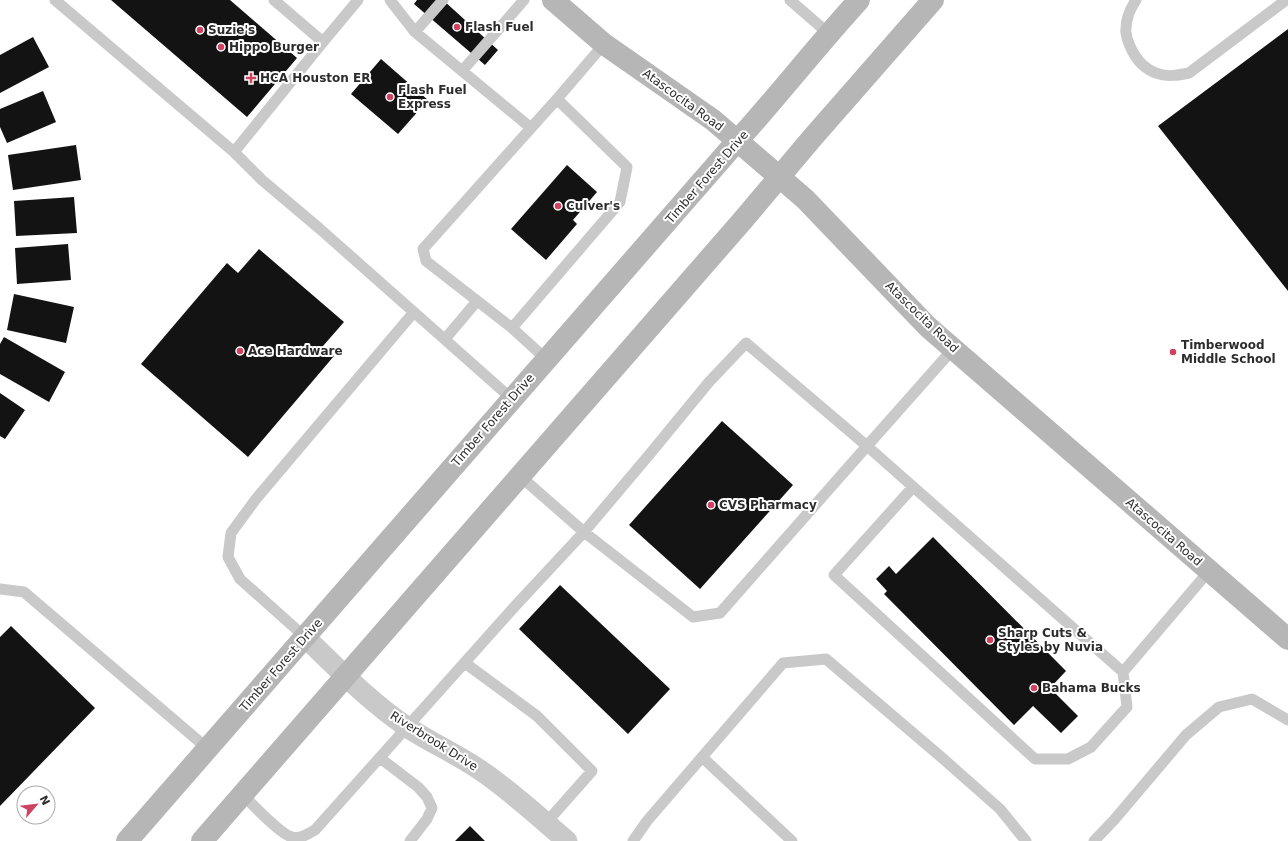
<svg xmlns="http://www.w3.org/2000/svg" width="1288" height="841" font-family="'DejaVu Sans',sans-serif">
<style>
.building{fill:#131313}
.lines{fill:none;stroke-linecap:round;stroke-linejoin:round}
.lane{stroke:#c9c9c9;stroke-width:11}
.street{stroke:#c9c9c9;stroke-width:21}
.secondary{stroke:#b6b6b6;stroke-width:22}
.poi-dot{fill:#ce4361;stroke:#fff;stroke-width:1.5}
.labels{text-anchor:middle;stroke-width:4;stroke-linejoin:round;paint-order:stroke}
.poi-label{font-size:12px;font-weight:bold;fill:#2c2c2c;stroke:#fff;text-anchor:start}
.street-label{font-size:12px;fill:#2c2c2c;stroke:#fff}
</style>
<rect width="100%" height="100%" fill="#fff"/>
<path class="building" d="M 111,0 L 230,0 L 297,58 L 247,117 Z
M 417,0 L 443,0 L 498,50 L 485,65 L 414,4 Z
M 1288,29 L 1288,291 L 1158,126 Z
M 33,37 L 49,67 L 0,93 L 0,55 Z
M 381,59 L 428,100 L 398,134 L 351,94 Z
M 43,91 L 56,122 L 7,143 L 0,127 L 0,109 Z
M 76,145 L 81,180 L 13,190 L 8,155 Z
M 567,165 L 597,192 L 573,220 L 577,224 L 546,260 L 511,229 Z
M 74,197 L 77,233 L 16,236 L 14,201 Z
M 68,244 L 71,280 L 17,284 L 15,248 Z
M 259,249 L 344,322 L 323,346 L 334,356 L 248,457 L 141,364 L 227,263 L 238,273 Z
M 14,294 L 74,307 L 66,343 L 7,330 Z
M 4,337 L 65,372 L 49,402 L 0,374 L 0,344 Z
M 0,393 L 25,410 L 5,439 L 0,436 Z
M 722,421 L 793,485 L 700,589 L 629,525 Z
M 933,537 L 1066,671 L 1050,688 L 1078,716 L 1061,733 L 1033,706 L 1014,725 L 884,594 L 887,591 L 876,579 L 889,566 L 896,574 Z
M 560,585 L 670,689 L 628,734 L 519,629 Z
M 11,626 L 95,708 L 0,806 L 0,637 Z
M 470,826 L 485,841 L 455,841 Z"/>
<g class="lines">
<path class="lane" d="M 55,0 L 234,152
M 274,0 L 323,42 L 358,0
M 390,0 L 415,32 L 531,128
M 790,0 L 829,34
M 1136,0 C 1130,9 1126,18 1126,29 C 1125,32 1127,35 1127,38 C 1132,54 1141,69 1159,74 C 1169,77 1179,75 1189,73 L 1286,0
M 415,32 L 443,0
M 323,42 L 234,152 L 262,180 L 320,229 L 512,399
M 462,71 L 524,0
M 512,328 L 426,261 L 423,249 L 557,99
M 445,339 L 477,301
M 546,359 L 512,328 L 620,202 L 627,167 L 557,99 L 604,44
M 520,476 L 584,532 L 649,455 L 709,382 L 746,343 L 867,446 L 953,349
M 913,487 L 834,575 L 1035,759 L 1068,759 L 1091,747 L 1127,707 L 1123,672
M 0,589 L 24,592 L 208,749
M 305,637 L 240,579 L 228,557 L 231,533 L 256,499 L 414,312
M 465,663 L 537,716 L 592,771 L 546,823
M 702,757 L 792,841
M 380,758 L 418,787 L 427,797 L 432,808 L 427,819 L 410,841
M 242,794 C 251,803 281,835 292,837 C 301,839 308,834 315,830 L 517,604 L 584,532 L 693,617 L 720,613 L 867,446 L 1123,672 L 1209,571
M 633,841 L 647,821 L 783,663 L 826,659 L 940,756 L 1000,809 L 1026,841
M 1094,841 L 1114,820 L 1186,735 L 1219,707 L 1252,699 L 1288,720"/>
<path class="street" d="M 305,637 C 337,668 370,702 407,727 C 431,743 457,754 480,770 C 511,791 539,817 567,841"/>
<path class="secondary" d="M 553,0 L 604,44 L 713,120 L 805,199 L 928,327 L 1288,639
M 127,841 C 330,611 528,378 731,148 C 775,100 815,48 859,0
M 202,841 L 743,220 L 813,137 L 933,0"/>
</g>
<g class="poi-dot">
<circle cx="457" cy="27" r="4"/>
<circle cx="200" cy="30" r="4"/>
<circle cx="221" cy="47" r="4"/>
<path d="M249 72h4v4h4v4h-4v4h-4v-4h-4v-4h4z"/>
<circle cx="390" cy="97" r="4"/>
<circle cx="558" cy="206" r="4"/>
<circle cx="240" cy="351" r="4"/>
<circle cx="1173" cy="352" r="4"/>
<circle cx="711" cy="505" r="4"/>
<circle cx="990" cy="640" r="4"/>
<circle cx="1034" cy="688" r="4"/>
</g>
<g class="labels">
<g class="poi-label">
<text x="465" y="31">Flash Fuel</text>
<text x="208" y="34">Suzie's</text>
<text x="229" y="51">Hippo Burger</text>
<text x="260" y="82">HCA Houston ER</text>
<text x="398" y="94">Flash Fuel<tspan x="398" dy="14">Express</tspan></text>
<text x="566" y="210">Culver's</text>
<text x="1181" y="349">Timberwood<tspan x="1181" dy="14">Middle School</tspan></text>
<text x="248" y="355">Ace Hardware</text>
<text x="719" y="509">CVS Pharmacy</text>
<text x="998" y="637">Sharp Cuts &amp;<tspan x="998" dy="14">Styles by Nuvia</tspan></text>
<text x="1042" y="692">Bahama Bucks</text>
</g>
<g class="street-label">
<text transform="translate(683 100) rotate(36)" y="4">Atascocita Road</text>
<text transform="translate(707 177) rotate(-49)" y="4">Timber Forest Drive</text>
<text transform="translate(922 317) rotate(44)" y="4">Atascocita Road</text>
<text transform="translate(493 420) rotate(-49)" y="4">Timber Forest Drive</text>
<text transform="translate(1164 532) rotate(41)" y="4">Atascocita Road</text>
<text transform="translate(281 665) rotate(-49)" y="4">Timber Forest Drive</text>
<text transform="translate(434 741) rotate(32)" y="4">Riverbrook Drive</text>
</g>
</g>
<g transform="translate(36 805) rotate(62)"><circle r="19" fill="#ffffff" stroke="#ababab"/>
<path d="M0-3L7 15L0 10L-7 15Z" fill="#ce4361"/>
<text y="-6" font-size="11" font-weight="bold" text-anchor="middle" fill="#2c2c2c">N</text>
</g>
</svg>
